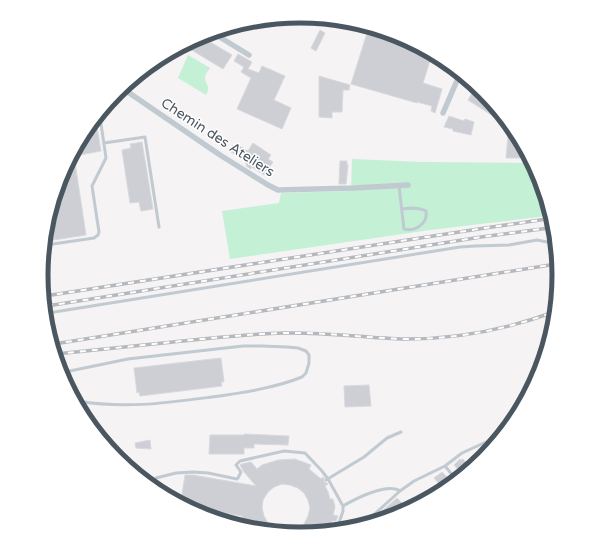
<svg xmlns="http://www.w3.org/2000/svg" width="599" height="550" font-family="'Varela Round',sans-serif">
<style>
.green{fill:#c4f0d5}
.building{fill:#cdcfd5;stroke:#d7d9de}
.lines{fill:none;stroke-linecap:round;stroke-linejoin:round}
.service{stroke:#c1cad1;stroke-width:3}
.minor{stroke:#c1cad1;stroke-width:5.5}
.rail-casing{stroke:#b5b8bd;stroke-width:3.5}
.rail{stroke:#fff;stroke-width:2;stroke-dasharray:6;stroke-linecap:butt}
.labels{text-anchor:middle;stroke-width:3;stroke-linejoin:round;paint-order:stroke}
.street-label{font-size:14px;fill:#4a5660;stroke:#fff}
.rim{fill:none;stroke:#4a5660;stroke-width:5}
</style>
<rect width="100%" height="100%" fill="#f5f3f3"/>
<path class="green" d="M 188,55 L 210,68 C 208,71 205,74 205,78 C 206,86 211,85 206,95 L 178,78 Z
M 352,159 L 422,162 L 530,163 L 539,176 L 547,216 L 430,230 L 230,259 L 222,211 L 279,203 L 281,193 L 351,191 Z"/>
<path class="building" d="M 320,30 L 325,33 L 316,51 L 311,48 Z
M 368,30 L 399,36 L 431,57 L 423,83 L 442,89 L 435,113 L 431,111 L 432,106 L 417,102 L 417,103 L 351,84 Z
M 200,36 L 232,55 L 223,69 L 185,46 Z
M 238,54 L 252,62 L 248,69 L 259,73 L 262,66 L 285,76 L 274,100 L 291,108 L 282,129 L 237,109 L 251,78 L 241,72 L 244,67 L 234,61 Z
M 319,76 L 350,85 L 349,90 L 343,90 L 342,112 L 332,112 L 332,118 L 319,117 Z
M 476,87 L 483,92 L 504,123 L 468,100 Z
M 449,116 L 464,121 L 465,119 L 474,122 L 471,135 L 453,131 L 453,129 L 444,127 Z
M 96,122 L 101,151 L 74,156 L 86,235 L 47,241 L 60,176 Z
M 508,136 L 513,138 L 527,158 L 506,158 Z
M 142,142 L 153,209 L 141,211 L 139,202 L 130,203 L 122,150 L 131,148 L 130,144 Z
M 253,143 L 271,155 L 268,159 L 273,162 L 264,175 L 252,167 L 251,169 L 246,166 L 247,164 L 245,163 L 246,161 L 231,152 L 232,150 L 230,149 L 233,145 L 235,146 L 236,144 L 248,151 Z
M 340,161 L 347,161 L 347,165 L 348,165 L 346,184 L 339,184 Z
M 221,358 L 224,382 L 221,382 L 222,386 L 140,396 L 139,392 L 137,393 L 134,368 Z
M 369,385 L 371,406 L 345,407 L 344,386 Z
M 244,434 L 289,436 L 288,445 L 254,444 L 254,448 L 244,448 L 244,454 L 209,454 L 210,435 L 244,435 Z
M 150,440 L 151,449 L 136,448 L 135,443 Z
M 295,459 L 311,465 L 309,469 L 321,479 L 323,477 L 324,478 L 324,482 L 327,483 L 328,484 L 325,486 L 328,492 L 330,499 L 333,499 L 335,507 L 333,515 L 338,516 L 336,521 L 332,521 L 330,528 L 299,534 L 288,532 L 298,529 L 304,524 L 308,516 L 310,508 L 308,500 L 304,493 L 298,488 L 290,485 L 282,484 L 274,487 L 268,492 L 263,500 L 262,508 L 264,516 L 268,523 L 274,529 L 243,523 L 242,516 L 187,506 L 181,501 L 185,475 L 193,475 L 256,486 L 244,472 L 240,465 L 242,464 L 251,462 L 257,469 L 262,465 L 278,460 Z
M 460,459 L 461,460 L 463,459 L 468,465 L 460,472 L 454,465 Z
M 442,472 L 449,479 L 441,486 L 434,478 Z
M 397,498 L 402,503 L 389,516 L 373,519 Z"/>
<g class="lines">
<path class="service" d="M 104,143 L 145,137 L 159,227
M 399,186 L 404,229 C 416,232 428,223 426,211 C 419,207 410,208 402,209
M 46,245 L 94,238 L 98,235 L 99,232 L 92,186 L 106,158 L 100,117
M 48,313 L 460,247 L 475,246 L 509,245 L 537,240 L 552,243
M 60,373 L 128,359 L 243,346 L 262,346 L 287,347 L 298,348 L 306,351 L 309,355 L 309,363 L 306,373 L 302,377 C 275,388 241,393 212,397 C 166,403 124,409 78,401
M 445,466 L 462,453 L 497,437
M 326,480 L 364,457 L 387,438 L 401,432
M 154,483 L 156,478 L 176,473 L 193,472 L 208,473 L 237,479 L 238,478 L 241,472 L 236,465 L 240,461 L 284,451 L 305,453 L 322,471 L 328,479 L 343,506 C 355,499 388,482 400,491
M 367,521 L 400,491 L 414,481 L 445,466 L 454,477
M 338,526 L 343,511 L 343,506"/>
<path class="minor" d="M 213,33 L 249,55
M 122,88 L 220,155 L 268,185 L 278,190 L 354,188 L 408,185
M 443,113 L 459,76"/>
<defs>
<path id="rail" d="M 45,296 L 485,228 L 547,219
M 47,306 L 481,237 L 549,228
M 54,344 L 556,264
M 56,354 C 95,350 134,346 173,342 C 211,338 248,334 285,333 C 325,332 365,338 406,339 C 456,339 504,330 551,313"/>
</defs>
<use href="#rail" class="rail-casing"/>
<use href="#rail" class="rail"/>
</g>
<g class="labels">
<g class="street-label">
<text transform="translate(218 137) rotate(33)" y="5">Chemin des Ateliers</text>
</g>
</g>
<path d="M0 0H599V550H0ZM48 275a252 252 0 1 1 504 0a252 252 0 1 1-504 0Z" fill="#fff" fill-rule="evenodd"/>
<path class="rim" d="M48 275a252 252 0 1 1 504 0a252 252 0 1 1-504 0Z"/>
</svg>
